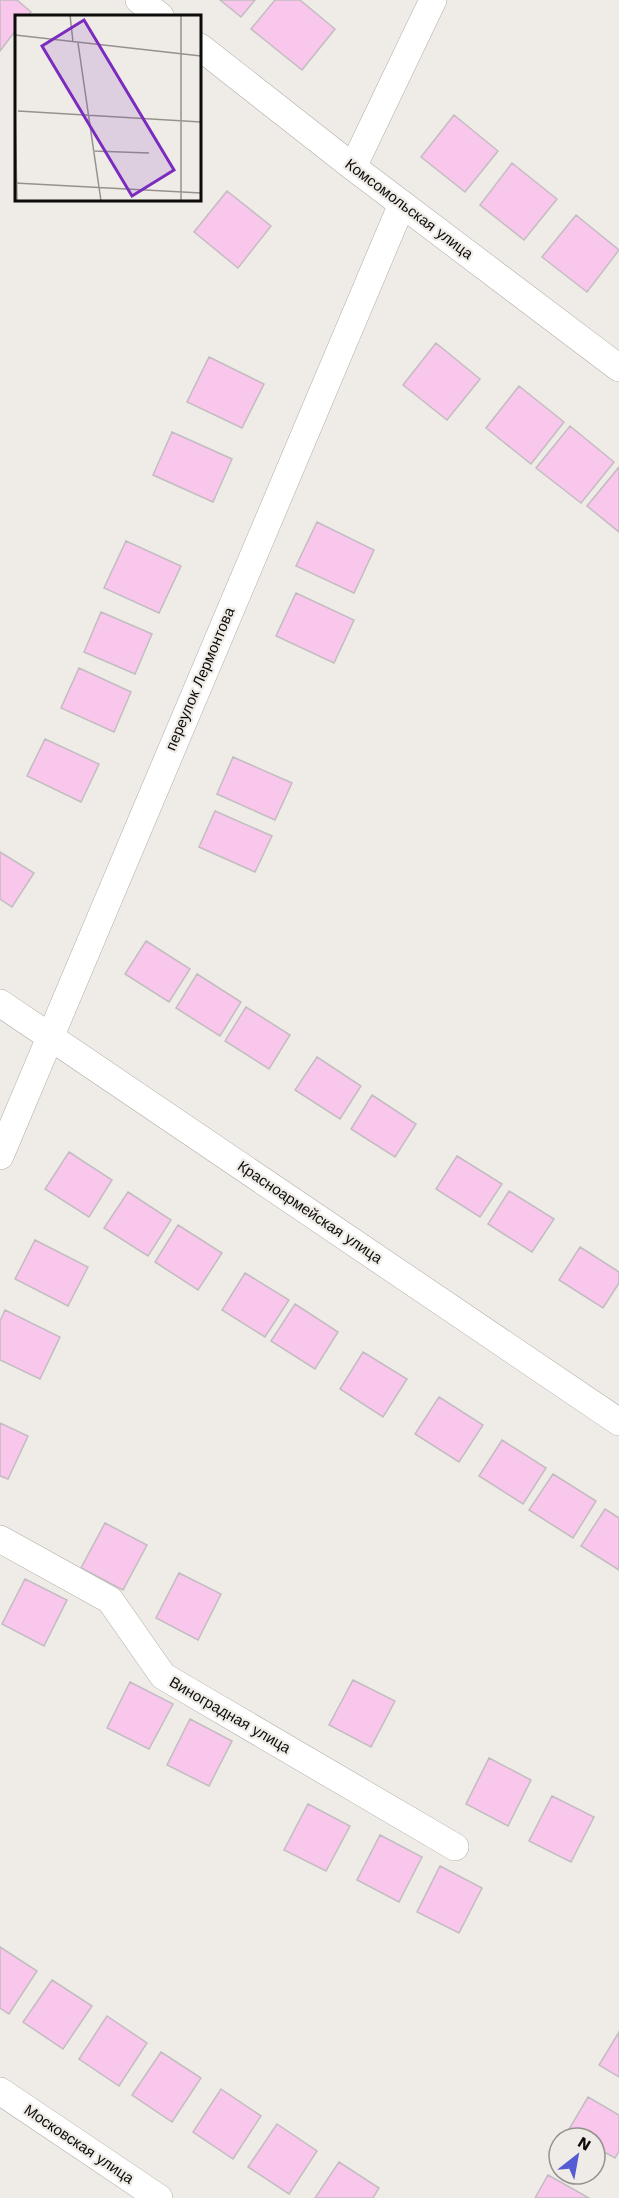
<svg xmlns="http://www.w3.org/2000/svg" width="619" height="2198" font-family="'Work Sans',sans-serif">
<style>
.building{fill:#f9c6ec;stroke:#c2bdc0;stroke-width:1.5}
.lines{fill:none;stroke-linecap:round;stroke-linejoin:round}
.minor-casing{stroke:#b1aea9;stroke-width:28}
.minor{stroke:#fff;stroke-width:27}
.labels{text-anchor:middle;stroke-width:4.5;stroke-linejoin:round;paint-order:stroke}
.street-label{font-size:15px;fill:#0d0c0a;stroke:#efebe6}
.inset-road{fill:none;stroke:#95928e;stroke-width:1.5}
.view{fill:#7b2cbf;fill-opacity:0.15;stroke:#7b2cbf;stroke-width:3}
.inset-edge{fill:none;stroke:#0d0c0a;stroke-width:3}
</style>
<rect width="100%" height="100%" fill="#efebe6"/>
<path class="building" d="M 0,0 L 17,0 L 31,12 L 27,16 L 16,16 L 16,30 L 0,51 Z
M 220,0 L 255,0 L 241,17 Z
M 275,0 L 300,0 L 335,29 L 302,70 L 251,29 Z
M 454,115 L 498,151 L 465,192 L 421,157 Z
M 512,163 L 557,199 L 524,240 L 480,205 Z
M 227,191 L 271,226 L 238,268 L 194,232 Z
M 576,215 L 619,250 L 587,292 L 542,257 Z
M 436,343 L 480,379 L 447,420 L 403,385 Z
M 209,357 L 264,384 L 242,428 L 187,402 Z
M 519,386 L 564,422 L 531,464 L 486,428 Z
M 570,426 L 614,462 L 581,503 L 536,468 Z
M 172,432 L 232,459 L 213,502 L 153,475 Z
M 619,467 L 619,532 L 587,506 Z
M 317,522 L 374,550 L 354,593 L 296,566 Z
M 126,541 L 181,566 L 159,613 L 104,588 Z
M 296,593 L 354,620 L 334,663 L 276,636 Z
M 101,612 L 152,634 L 135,674 L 84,652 Z
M 79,668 L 131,692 L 114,732 L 61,708 Z
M 45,739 L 99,764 L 81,802 L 27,776 Z
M 233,757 L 292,783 L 275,820 L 217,794 Z
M 215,811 L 272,836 L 255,872 L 199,847 Z
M 0,852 L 34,873 L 12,907 L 0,899 Z
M 146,941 L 190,969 L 169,1002 L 125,974 Z
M 197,974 L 241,1002 L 220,1036 L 176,1008 Z
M 246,1007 L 290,1035 L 269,1069 L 225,1041 Z
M 317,1057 L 361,1086 L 340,1119 L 295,1090 Z
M 372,1095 L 416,1124 L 395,1157 L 351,1129 Z
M 69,1152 L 112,1180 L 89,1217 L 45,1189 Z
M 457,1156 L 502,1184 L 480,1217 L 436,1189 Z
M 509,1191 L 554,1219 L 532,1252 L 488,1224 Z
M 128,1192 L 171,1220 L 148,1256 L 104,1228 Z
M 178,1225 L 222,1253 L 198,1290 L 155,1262 Z
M 35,1240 L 88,1267 L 68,1306 L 15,1279 Z
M 580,1247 L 619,1272 L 619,1283 L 603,1308 L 559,1280 Z
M 245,1273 L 289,1300 L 265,1337 L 222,1310 Z
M 295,1304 L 338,1332 L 315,1369 L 271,1341 Z
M 5,1310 L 60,1337 L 40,1379 L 0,1360 L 0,1321 Z
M 363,1352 L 407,1379 L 383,1417 L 340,1389 Z
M 439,1397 L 483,1425 L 459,1462 L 415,1434 Z
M 0,1423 L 28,1436 L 8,1479 L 0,1476 Z
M 502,1440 L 546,1468 L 523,1504 L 479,1476 Z
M 553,1474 L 596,1501 L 573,1538 L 529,1510 Z
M 605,1509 L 619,1518 L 619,1570 L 581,1546 Z
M 105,1523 L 147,1545 L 123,1590 L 81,1568 Z
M 179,1573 L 221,1594 L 198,1640 L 156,1618 Z
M 25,1579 L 67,1600 L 44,1646 L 2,1624 Z
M 353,1680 L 395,1701 L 371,1747 L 329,1725 Z
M 130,1682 L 173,1704 L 149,1749 L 107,1728 Z
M 190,1719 L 232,1741 L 209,1786 L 167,1765 Z
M 489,1758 L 531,1780 L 508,1826 L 466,1804 Z
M 552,1796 L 594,1817 L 571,1862 L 529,1841 Z
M 308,1804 L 350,1826 L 326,1871 L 284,1850 Z
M 380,1835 L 422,1857 L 399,1902 L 357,1880 Z
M 440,1866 L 482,1888 L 459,1933 L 417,1912 Z
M 0,1947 L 37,1971 L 9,2014 L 0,2008 Z
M 52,1980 L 92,2006 L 63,2049 L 23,2022 Z
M 107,2016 L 147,2043 L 119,2086 L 79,2059 Z
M 619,2032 L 619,2077 L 599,2065 Z
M 161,2052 L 201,2078 L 172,2122 L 132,2095 Z
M 221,2089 L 261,2116 L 233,2159 L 193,2132 Z
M 588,2097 L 619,2115 L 619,2151 L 615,2158 L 595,2147 L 595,2138 L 580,2138 L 568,2131 Z
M 277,2124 L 317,2151 L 289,2194 L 248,2167 Z
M 339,2162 L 379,2188 L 373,2198 L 315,2198 Z
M 548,2175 L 589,2198 L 535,2198 Z"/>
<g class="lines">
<defs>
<path id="minor" d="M 139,0 L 160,16
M 200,47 L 353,167 L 619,368
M 353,167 L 433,0
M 0,1003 L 619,1422
M 0,1156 L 402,204
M 0,1539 L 110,1600 L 163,1676 L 455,1847
M 0,2091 L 159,2198"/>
</defs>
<use href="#minor" class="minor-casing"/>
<use href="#minor" class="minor"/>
</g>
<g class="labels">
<g class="street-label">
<text transform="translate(409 209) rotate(37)" y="5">Комсомольская улица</text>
<text transform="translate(200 679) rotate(-67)" y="5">переулок Лермонтова</text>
<text transform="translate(310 1212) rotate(34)" y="5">Красноармейская улица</text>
<text transform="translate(230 1715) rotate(30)" y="5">Виноградная улица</text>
<text transform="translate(79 2144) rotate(34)" y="5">Московская улица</text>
</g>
</g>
<g transform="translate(15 15)">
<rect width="186" height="186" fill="#efebe6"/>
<path class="inset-road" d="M 55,0 L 58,27M 0,20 L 186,41M 63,28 L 86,186M 0,95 L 2,186M 3,96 L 186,107M 78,136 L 134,138M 0,168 L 186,178M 166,186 L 166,0"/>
<path class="view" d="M 69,5 L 159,155 L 117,181 L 27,31 Z"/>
<rect width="186" height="186" class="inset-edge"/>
</g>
<g transform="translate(577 2156) rotate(31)"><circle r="28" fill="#efebe6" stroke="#95928e" stroke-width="1.5"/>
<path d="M0-4.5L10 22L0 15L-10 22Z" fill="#555bd2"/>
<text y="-9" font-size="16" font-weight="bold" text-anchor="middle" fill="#0d0c0a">N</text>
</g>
</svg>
